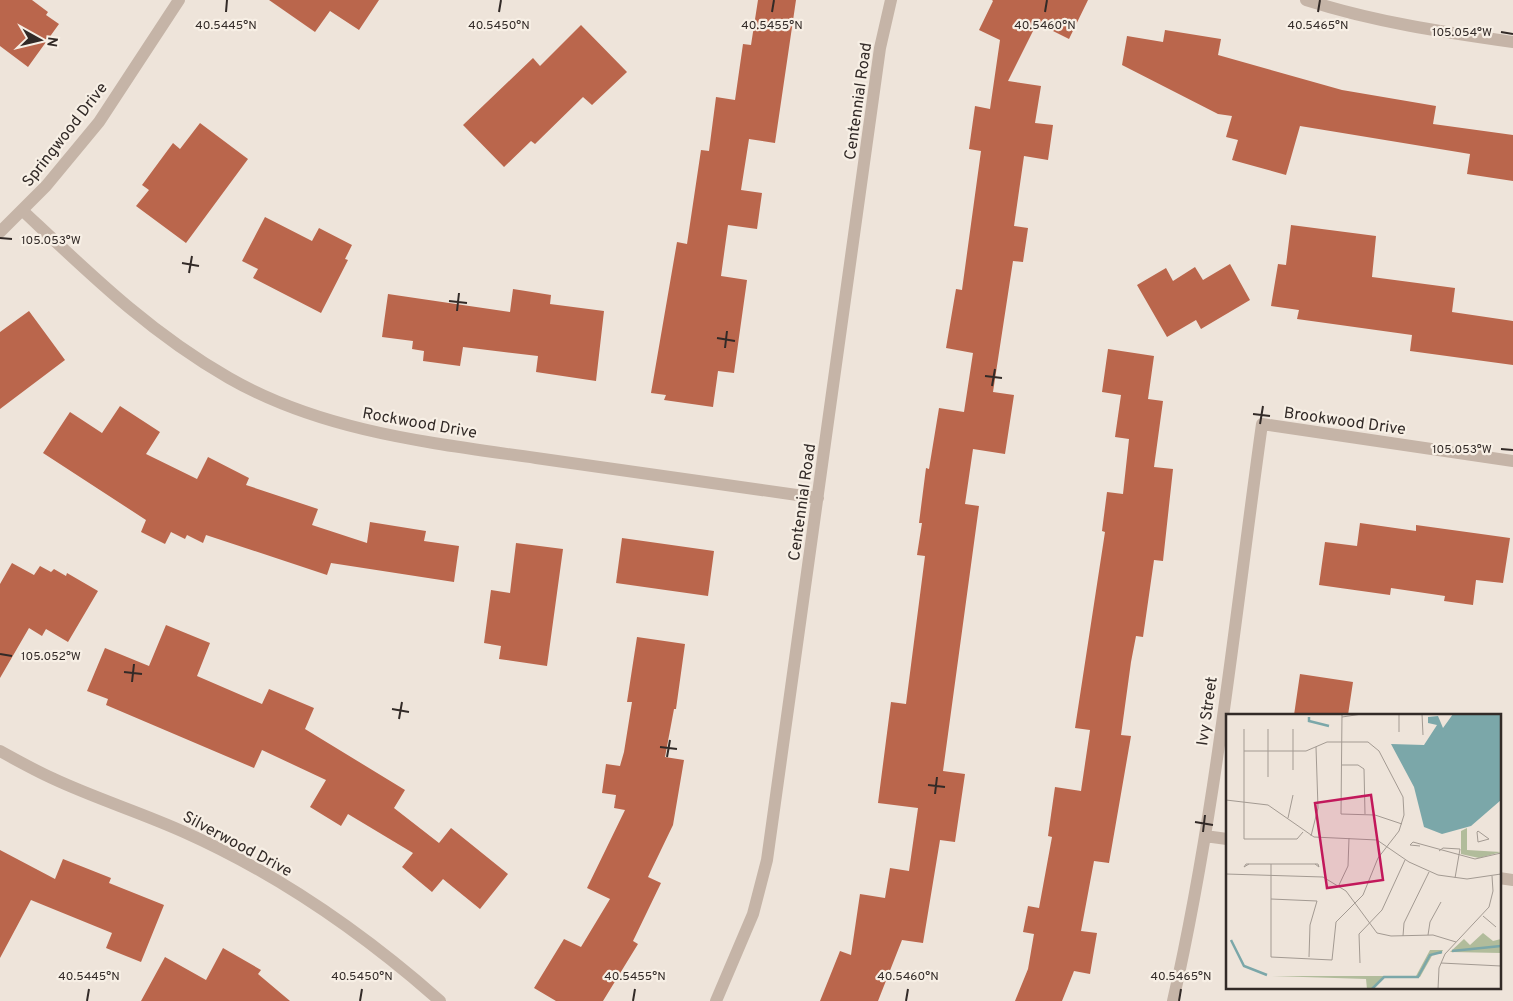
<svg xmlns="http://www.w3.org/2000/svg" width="1513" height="1001" font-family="Overpass,sans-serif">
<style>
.building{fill:#ba664c}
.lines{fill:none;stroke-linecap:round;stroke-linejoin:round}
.street{stroke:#c5b4a7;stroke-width:12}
.ticks{fill:none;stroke:#322a27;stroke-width:2}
.labels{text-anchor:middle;stroke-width:4.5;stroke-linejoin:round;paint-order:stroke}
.street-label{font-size:16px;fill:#322a27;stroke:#f7efe5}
.inset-river{fill:none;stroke:#7ba7a9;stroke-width:2.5}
.inset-road{fill:none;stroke:#a39a92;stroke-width:1}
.view{fill:#c2185b;fill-opacity:0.15;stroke:#c2185b;stroke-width:2.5}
.inset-edge{fill:none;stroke:#322a27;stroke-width:2.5}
.ticks-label{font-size:12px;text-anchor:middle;fill:#322a27;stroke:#f7efe5;stroke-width:4.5;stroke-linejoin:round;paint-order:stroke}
</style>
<rect width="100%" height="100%" fill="#eee4da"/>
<path class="building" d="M 0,0 L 32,0 L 48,12 L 46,15 L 59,24 L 28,67 L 0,46 Z
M 269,0 L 379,0 L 359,30 L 330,11 L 315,32 Z
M 758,0 L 796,0 L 775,143 L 749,139 L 741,190 L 762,193 L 757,229 L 728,225 L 721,276 L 747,280 L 734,373 L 718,371 L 713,407 L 664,400 L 666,395 L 651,393 L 677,242 L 687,244 L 701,150 L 709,151 L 716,97 L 735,100 L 743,44 L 751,45 Z
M 992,0 L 1088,0 L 1069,39 L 1037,23 L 1008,81 L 1041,86 L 1035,123 L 1053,125 L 1048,160 L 1024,156 L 1014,226 L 1028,228 L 1023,262 L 1013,261 L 993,392 L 1014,395 L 1005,454 L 973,449 L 965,504 L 979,506 L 943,771 L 965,774 L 955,842 L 940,840 L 923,943 L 902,940 L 878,1001 L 820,1001 L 840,951 L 851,955 L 860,894 L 885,898 L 890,868 L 909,871 L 918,808 L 878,803 L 891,702 L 906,704 L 925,556 L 917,555 L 922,523 L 919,523 L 926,468 L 929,469 L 939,408 L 964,412 L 973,353 L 946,348 L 956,289 L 962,290 L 981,151 L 969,149 L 975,106 L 990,109 L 1000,40 L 979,30 L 993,1 Z
M 581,25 L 627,72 L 592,105 L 583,97 L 535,144 L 531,141 L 504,167 L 463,125 L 533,58 L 540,66 Z
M 1165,30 L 1221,39 L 1218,55 L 1342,90 L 1436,106 L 1433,124 L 1513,135 L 1513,181 L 1467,174 L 1470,154 L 1300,126 L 1286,175 L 1232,160 L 1238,140 L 1226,137 L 1232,116 L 1218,114 L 1122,65 L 1127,36 L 1163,42 Z
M 200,123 L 248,159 L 186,243 L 136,206 L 149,190 L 142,185 L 173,143 L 180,149 Z
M 265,217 L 312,241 L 319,228 L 352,245 L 345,259 L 348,260 L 321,313 L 253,278 L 258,269 L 242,261 Z
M 1291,225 L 1376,236 L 1372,277 L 1455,288 L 1452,312 L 1513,321 L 1513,365 L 1410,351 L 1412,335 L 1297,319 L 1299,310 L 1271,306 L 1278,264 L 1286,265 Z
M 1230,264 L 1250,300 L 1201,329 L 1196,320 L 1167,337 L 1137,285 L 1166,268 L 1173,281 L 1195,267 L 1203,280 Z
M 513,289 L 551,295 L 550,304 L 604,311 L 596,381 L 536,372 L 538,356 L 463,347 L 460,366 L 423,361 L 424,351 L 412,349 L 413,341 L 382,337 L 388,294 L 510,312 Z
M 29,311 L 65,360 L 0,409 L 0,332 Z
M 1108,349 L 1154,356 L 1148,399 L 1163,401 L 1154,467 L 1173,469 L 1163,561 L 1154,560 L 1143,637 L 1136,636 L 1131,662 L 1121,735 L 1131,736 L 1109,863 L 1094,861 L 1081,931 L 1097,933 L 1090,974 L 1074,971 L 1062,1001 L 1015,1001 L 1028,969 L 1034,934 L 1023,932 L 1028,906 L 1039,908 L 1052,837 L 1048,836 L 1055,787 L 1081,791 L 1090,730 L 1075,728 L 1105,532 L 1102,531 L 1107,492 L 1123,494 L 1129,439 L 1115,437 L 1121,395 L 1102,392 Z
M 120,406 L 160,432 L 146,454 L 197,479 L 208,457 L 249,478 L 246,485 L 318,509 L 312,525 L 367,543 L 370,522 L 426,531 L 424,541 L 459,546 L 454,582 L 331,563 L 327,575 L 206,535 L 203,543 L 187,535 L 185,539 L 171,532 L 165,544 L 141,532 L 146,520 L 43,453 L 70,412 L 102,433 Z
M 1360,523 L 1416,531 L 1416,525 L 1510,538 L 1503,583 L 1476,580 L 1473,605 L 1444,601 L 1445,596 L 1391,588 L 1390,595 L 1319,585 L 1325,542 L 1357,546 Z
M 622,538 L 714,551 L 708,596 L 616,583 Z
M 516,543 L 563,549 L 547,666 L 499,659 L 501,646 L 484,643 L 491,590 L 510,593 Z
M 12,563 L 34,575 L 40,566 L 51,572 L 54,569 L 66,576 L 67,573 L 98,591 L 68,642 L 46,629 L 42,636 L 29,628 L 0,678 L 0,584 Z
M 166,625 L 210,643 L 197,676 L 262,704 L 269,689 L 314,708 L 305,729 L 405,790 L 394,808 L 439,843 L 451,828 L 508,874 L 480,909 L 443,879 L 432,892 L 402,867 L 413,853 L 348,814 L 341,826 L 310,807 L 326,780 L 262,750 L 254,768 L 106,705 L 108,699 L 87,691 L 105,648 L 149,666 Z
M 637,637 L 685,644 L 676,709 L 674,709 L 665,757 L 684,760 L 673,825 L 648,877 L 661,883 L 633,941 L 638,944 L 603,1001 L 556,1001 L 534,988 L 564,939 L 581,947 L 610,899 L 587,888 L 625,810 L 614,808 L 616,795 L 602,793 L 606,764 L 620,766 L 624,752 L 632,702 L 627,702 Z
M 1300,674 L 1353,682 L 1348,715 L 1294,715 Z
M 0,850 L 55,879 L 63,859 L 111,878 L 109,883 L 164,905 L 141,962 L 106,948 L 112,933 L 31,900 L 0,958 Z
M 223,948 L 261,970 L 258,974 L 290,1001 L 141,1001 L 165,957 L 206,980 Z"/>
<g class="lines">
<path class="street" d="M 1306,0 C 1374,22 1443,32 1513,42
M 23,211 C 90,274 149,332 229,378 C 323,432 432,443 536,458 C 630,471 724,485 818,498
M 0,232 L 46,186 L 99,122 L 179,0
M 0,751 C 18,761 36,771 54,779 C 97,799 142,813 184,832 C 278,874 363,933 440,1001
M 1205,836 L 1227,839
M 1499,878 L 1513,880
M 716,1001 L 753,914 L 767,860 L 880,48 L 891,0
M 1173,1001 C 1216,811 1235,617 1262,424 L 1513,461"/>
</g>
<path class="ticks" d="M 226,12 L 227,0M 499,12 L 501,0M 772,12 L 774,0M 1045,12 L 1047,0M 1318,12 L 1320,0M 1501,32 L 1513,34M 0,238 L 12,239M 182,263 L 199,266M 189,273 L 192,256M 449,301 L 467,303M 457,311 L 459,293M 717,338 L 735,341M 725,348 L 727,331M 985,376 L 1002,378M 992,386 L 995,369M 1253,414 L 1270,416M 1260,424 L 1263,406M 1501,449 L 1513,450M 0,654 L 12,656M 124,672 L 142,674M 132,682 L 134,664M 392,709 L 409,712M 399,719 L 402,702M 660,747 L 677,749M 667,757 L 670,740M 928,785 L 945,787M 935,794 L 937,777M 1195,822 L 1213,825M 1203,832 L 1205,815M 87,1001 L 89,989M 360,1001 L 362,989M 633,1001 L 635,989M 906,1001 L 908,989M 1179,1001 L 1181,989"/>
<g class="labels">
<g class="street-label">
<text transform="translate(857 101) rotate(-82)" y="6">Centennial Road</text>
<text transform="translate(64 134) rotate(-52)" y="6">Springwood Drive</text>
<text transform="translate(1345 420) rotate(8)" y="6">Brookwood Drive</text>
<text transform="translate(420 422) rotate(10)" y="6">Rockwood Drive</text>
<text transform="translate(801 502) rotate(-82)" y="6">Centennial Road</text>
<text transform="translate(1206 711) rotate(-82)" y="6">Ivy Street</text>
<text transform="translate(238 843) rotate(28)" y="6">Silverwood Drive</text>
</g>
</g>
<g transform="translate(1226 714)">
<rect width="275" height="275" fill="#eee4da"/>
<path d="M 241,114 L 241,136 L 275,138 L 253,144 L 235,140 L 235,117 ZM 257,219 L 267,227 L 275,225 L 275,239 L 224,238 L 238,225 L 244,231 ZM 204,236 L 217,236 L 215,240 L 207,240 L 194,263 L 158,263 L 146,275 L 141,275 L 140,265 L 46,262 L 190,262 Z" fill="#b1bc9b"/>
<path d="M 227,0 L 275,0 L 275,86 L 245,112 L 216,120 L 198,113 L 188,73 L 165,30 L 198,31 L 211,11 L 202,9 L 202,3 L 212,2 L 217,14 Z" fill="#7ba7a9"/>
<path class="inset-river" d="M 83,3 L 83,7 L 103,12M 5,226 L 18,252 L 41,261M 226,237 L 275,232M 193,261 L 204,241 L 216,238M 146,275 L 158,263 L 192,263 L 194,259"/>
<path class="inset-road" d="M 116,0 L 115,100 L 149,101 L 176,110M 173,0 L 173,18M 196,0 L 197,21M 116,3 L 136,0M 18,15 L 18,125 L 71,125 L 77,118M 42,15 L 42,63M 67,15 L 67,56M 18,37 L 80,37 L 101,28 L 142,28 L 153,37 L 177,83 L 178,101 L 173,117 L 152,144 L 137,181 L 110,208 L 106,246 L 45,243 L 45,150M 115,51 L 132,51 L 138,55 L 139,100M 0,86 L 42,91 L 88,123 L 151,126 L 183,148 L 212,161 L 241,165 L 275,160M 62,104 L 67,81M 251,118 L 252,117 L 263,125 L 252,128 ZM 85,122 L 92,94 L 90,33M 194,132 L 184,131 L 187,128 L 249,145 L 275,139M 213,137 L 217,134 L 234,135 L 229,164M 23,150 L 18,153 L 20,150 L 92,150 L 93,153 L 89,150M 0,160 L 97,163 L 120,177 L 151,219 L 165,222 L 207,221 L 230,228M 113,171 L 122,152 L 123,124M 45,185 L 91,187 L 84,211 L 83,243M 257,202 L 270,213M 202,221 L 204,208 L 215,188M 177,222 L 178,209 L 203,158M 134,249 L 133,220 L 156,196 L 179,146M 215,249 L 275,252M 212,275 L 213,254 L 219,240 L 263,193 L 267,177 L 266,162"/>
<path class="view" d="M 145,81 L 157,166 L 101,174 L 89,89 Z"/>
<rect width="275" height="275" class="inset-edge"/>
</g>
<g class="ticks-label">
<text x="226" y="29">40.5445°N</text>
<text x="499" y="29">40.5450°N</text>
<text x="772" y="29">40.5455°N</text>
<text x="1045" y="29">40.5460°N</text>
<text x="1318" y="29">40.5465°N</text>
<text x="1462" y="36">105.054°W</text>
<text x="51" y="244">105.053°W</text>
<text x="1462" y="453">105.053°W</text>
<text x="51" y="660">105.052°W</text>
<text x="89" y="980">40.5445°N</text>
<text x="362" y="980">40.5450°N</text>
<text x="635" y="980">40.5455°N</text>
<text x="908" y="980">40.5460°N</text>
<text x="1181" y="980">40.5465°N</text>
</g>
<g transform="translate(40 40) rotate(98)" stroke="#f7efe5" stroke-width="4" paint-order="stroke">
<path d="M0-4L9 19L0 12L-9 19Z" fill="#322a27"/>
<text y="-8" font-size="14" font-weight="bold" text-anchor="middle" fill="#322a27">N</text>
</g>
</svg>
